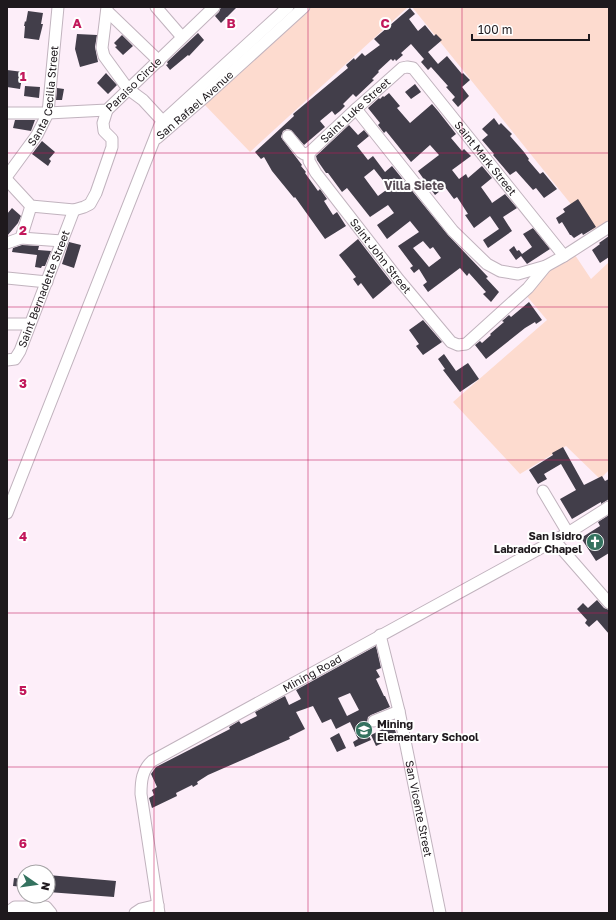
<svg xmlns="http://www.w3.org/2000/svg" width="616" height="920" font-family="'Golos Text',sans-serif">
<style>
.green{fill:#fddbcf}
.building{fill:#423e4a;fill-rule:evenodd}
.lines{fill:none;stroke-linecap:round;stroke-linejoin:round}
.minor-casing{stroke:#c1b3be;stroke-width:13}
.minor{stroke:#fff;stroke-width:11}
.grid{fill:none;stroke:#c2185b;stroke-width:1;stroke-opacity:0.55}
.labels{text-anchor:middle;stroke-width:4;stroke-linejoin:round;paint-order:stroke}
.street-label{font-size:11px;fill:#1e191d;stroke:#fff}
.poi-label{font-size:11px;font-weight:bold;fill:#1e191d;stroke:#fff;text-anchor:end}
.neighbourhood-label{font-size:12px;font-weight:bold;fill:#5a4e57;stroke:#fff}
.grid-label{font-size:13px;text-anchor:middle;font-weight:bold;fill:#c2185b;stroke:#fff;stroke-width:4;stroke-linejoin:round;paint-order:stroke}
</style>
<rect width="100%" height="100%" fill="#fdeef9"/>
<path class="green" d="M 310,7 L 408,7 L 250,152 L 203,103 Z
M 412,7 L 609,7 L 609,224 L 595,234 Z
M 575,255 L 591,279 L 609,262 L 609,470 L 600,479 L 566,446 L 520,474 L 453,402 L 547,320 L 525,294 L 547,270 Z"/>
<path class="building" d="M 221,7 L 237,7 L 221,23 L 215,16 L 219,12 Z
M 410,8 L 415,14 L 409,19 L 418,31 L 425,25 L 434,36 L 436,34 L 442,40 L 428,52 L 438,64 L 447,56 L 462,74 L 463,73 L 470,80 L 462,87 L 469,96 L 458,107 L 452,100 L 455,97 L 446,87 L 448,86 L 431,67 L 428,70 L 421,62 L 424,59 L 411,44 L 401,53 L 403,55 L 396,61 L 395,59 L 393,61 L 391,59 L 378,71 L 379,72 L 372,79 L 374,80 L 356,97 L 353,94 L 343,104 L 345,106 L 340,111 L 335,115 L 332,111 L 320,121 L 325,127 L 304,145 L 291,130 L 287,129 L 283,131 L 281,137 L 283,140 L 302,165 L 301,166 L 306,172 L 305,173 L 318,191 L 320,189 L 327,199 L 324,201 L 333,215 L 337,212 L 346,226 L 325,239 L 295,197 L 294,198 L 272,171 L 264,157 L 261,159 L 255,152 L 294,116 L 293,114 L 348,68 L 346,65 L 354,58 L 355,60 L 362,53 L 365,56 L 380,45 L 374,39 Z
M 28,11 L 43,13 L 41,24 L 43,24 L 39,40 L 24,38 L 25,26 L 24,26 L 25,21 L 26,22 Z
M 198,33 L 204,40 L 189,56 L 188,55 L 170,70 L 166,65 L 168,64 L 167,62 Z
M 77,34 L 97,35 L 95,47 L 98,62 L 80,67 L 75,49 Z
M 122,35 L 133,46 L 123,55 L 115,47 L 117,46 L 114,43 Z
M 7,70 L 23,72 L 20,89 L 7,87 Z
M 106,73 L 117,85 L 108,94 L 97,83 Z
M 415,84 L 421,92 L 411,99 L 405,92 Z
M 25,86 L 40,87 L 39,98 L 24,96 Z
M 57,88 L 64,89 L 62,100 L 56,100 Z
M 389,93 L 400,106 L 397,108 L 410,123 L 432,104 L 438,111 L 456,134 L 451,138 L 462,151 L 464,149 L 471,156 L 452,170 L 459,179 L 466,174 L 468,178 L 482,166 L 492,178 L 481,187 L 491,201 L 492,203 L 505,194 L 517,208 L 503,217 L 512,231 L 488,248 L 483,240 L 499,229 L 490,216 L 474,228 L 465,215 L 468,214 L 457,197 L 454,199 L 445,187 L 435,195 L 418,171 L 439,155 L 430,145 L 411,162 L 386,131 L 384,133 L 378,125 L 380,123 L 368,108 L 379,98 L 380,99 L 383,96 L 384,97 Z
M 494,118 L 499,125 L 501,123 L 512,134 L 510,136 L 524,152 L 529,159 L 528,160 L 540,174 L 543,172 L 557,189 L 544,198 L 536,188 L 533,190 L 516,171 L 510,175 L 493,155 L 494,154 L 482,140 L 488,135 L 482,129 Z
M 15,120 L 35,120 L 31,131 L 13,128 Z
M 349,125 L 358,135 L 364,130 L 369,136 L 357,146 L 368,160 L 373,156 L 385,172 L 392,166 L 448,235 L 488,277 L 486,278 L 499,292 L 491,302 L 483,294 L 486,292 L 469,273 L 467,276 L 460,268 L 428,292 L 423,285 L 427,282 L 419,269 L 414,273 L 410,268 L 413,266 L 398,246 L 419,232 L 410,221 L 387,239 L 377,225 L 394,213 L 388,205 L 370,217 L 347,188 L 342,192 L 328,173 L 326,173 L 317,160 L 316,156 ZM 374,169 L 389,188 L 378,196 L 364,177 ZM 423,241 L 430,249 L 433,247 L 441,258 L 429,267 L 413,248 Z
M 42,141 L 55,152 L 49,159 L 51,161 L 48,166 L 32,154 Z
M 578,199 L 596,227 L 583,235 L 582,233 L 574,238 L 571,235 L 570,235 L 562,222 L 559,224 L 556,218 L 565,212 L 563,209 Z
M 12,208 L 21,216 L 18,223 L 7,236 L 7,214 Z
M 533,228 L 550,249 L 527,264 L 521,256 L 516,260 L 509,250 L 514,246 L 517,251 L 519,250 L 522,254 L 532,247 L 523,234 Z
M 609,236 L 609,257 L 600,263 L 592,250 L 600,244 L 599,243 Z
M 358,239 L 392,283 L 373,299 L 361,283 L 358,286 L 353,279 L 356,277 L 339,255 Z
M 69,242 L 81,245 L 74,268 L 62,264 Z
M 22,245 L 39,246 L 38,250 L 51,251 L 45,266 L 42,266 L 41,268 L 35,267 L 37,255 L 12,252 L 13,248 Z
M 529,302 L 542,320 L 536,324 L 535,322 L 525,328 L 486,359 L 475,345 L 480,341 L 482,343 L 491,335 L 490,334 L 504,322 L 502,321 L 509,315 L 511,317 Z
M 423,320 L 442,342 L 423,355 L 416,346 L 419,344 L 409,330 Z
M 444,354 L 456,371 L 468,363 L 479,379 L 460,392 L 443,370 L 445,369 L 438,359 Z
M 563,447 L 584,485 L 602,476 L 605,481 L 609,479 L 609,499 L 601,504 L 601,502 L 572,519 L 560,499 L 576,490 L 561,464 L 544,474 L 547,479 L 538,484 L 529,470 L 553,455 L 552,453 Z
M 609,515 L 609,553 L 596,561 L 581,538 L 600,526 L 598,522 Z
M 597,600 L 604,608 L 609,610 L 609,634 L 597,620 L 589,627 L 585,623 L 587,620 L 577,609 L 583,603 L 588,608 Z
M 376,646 L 381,668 L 376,670 L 380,677 L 376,679 L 384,696 L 385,696 L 390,707 L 371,715 L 368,717 L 367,722 L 363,724 L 371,740 L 355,747 L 353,742 L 358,739 L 350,722 L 336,729 L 331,719 L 322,723 L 313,706 L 296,712 L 305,729 L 289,737 L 290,739 L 208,775 L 197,782 L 198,784 L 193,787 L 192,785 L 176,793 L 177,796 L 152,808 L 149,798 L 154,795 L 152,790 L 157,787 L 151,774 L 156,767 L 230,729 L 229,727 L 239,721 L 241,724 L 257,716 L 255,712 L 285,696 L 289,705 L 301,699 L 296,690 ZM 350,693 L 359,710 L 347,716 L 338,698 Z
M 393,724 L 397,736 L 376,746 L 371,735 Z
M 339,733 L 346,748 L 337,752 L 330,738 Z
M 48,875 L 116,881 L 114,897 L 48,892 Z
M 14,878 L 24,879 L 24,887 L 13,886 Z"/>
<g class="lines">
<defs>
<g id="minor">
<path d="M 107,7 L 102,48 L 104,56 L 128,89 L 143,100 L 168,127"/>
<path d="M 156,7 L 182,37"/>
<path d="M 107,11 L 159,61"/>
<path d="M 356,109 L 453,231 L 487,264 L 500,271 L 518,274 L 546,266"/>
<path id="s1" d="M 7,113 L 48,113 L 107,110 L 214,7"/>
<path d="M 288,136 L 301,152 L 304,154 L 309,153"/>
<path id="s2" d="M 157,138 L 207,95 L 304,7"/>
<path id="s3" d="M 309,153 L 309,161 L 316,173 L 399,280 L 451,342 L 458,345 L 466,344 L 528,288 L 546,266 L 564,256 L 609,227"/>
<path id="s4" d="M 309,153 L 356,109 L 402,68 L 407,67 L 413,68 L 564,256"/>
<path id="s5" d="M 7,176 L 37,135 L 48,113 L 58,7"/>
<path d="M 7,180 L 31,206 L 74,210 L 84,207 L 90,204 L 96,193 L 112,147 L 112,139 L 104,131 L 103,123 L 107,110"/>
<path d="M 21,238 L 62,241"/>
<path d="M 7,243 L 21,238 L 31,206"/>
<path d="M 7,278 L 47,282"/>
<path d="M 7,324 L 30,324"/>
<path id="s6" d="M 7,360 L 15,359 L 20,351 L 74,210"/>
<path d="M 543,491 L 568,533"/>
<path d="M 7,513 L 160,125 L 162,122 L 288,7"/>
<path d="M 554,540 L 609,603"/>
<path id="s7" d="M 380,635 L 399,711 L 440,913"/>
<path d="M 374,721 L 399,711"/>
<path d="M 7,913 L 15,907 L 46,907 L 51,913"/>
<path d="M 135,913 L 141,909 L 158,905"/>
<path id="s8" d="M 159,913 L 141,794 C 141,781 142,770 152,761 L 568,533 L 609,507"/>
</g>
</defs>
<use href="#minor" class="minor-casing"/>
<use href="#minor" class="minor"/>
</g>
<path class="grid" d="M 154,7 L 154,913M 308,7 L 308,913M 462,7 L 462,913M 7,153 L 609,153M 7,307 L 609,307M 7,460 L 609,460M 7,613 L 609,613M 7,767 L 609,767"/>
<defs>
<symbol id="church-disc" viewBox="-11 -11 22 22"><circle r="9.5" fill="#34725f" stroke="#fff"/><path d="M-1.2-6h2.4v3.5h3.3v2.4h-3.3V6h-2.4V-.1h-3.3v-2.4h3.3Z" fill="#fff"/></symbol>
<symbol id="school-disc" viewBox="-11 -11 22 22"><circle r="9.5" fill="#34725f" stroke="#fff"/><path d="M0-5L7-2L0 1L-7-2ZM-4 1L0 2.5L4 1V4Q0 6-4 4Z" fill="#fff"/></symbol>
</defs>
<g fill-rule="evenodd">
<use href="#church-disc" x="585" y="532" width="20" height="20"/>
<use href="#school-disc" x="354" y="720" width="20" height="20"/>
</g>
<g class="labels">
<g class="street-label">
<text dy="4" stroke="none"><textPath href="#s1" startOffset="137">Paraiso Circle</textPath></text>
<text dy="4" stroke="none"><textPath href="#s5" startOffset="91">Santa Cecilia Street</textPath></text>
<text dy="4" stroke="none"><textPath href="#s2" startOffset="50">San Rafael Avenue</textPath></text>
<text dy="4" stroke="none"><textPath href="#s4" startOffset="63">Saint Luke Street</textPath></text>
<text dy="4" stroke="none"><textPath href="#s4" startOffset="253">Saint Mark Street</textPath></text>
<text dy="4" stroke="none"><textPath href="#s3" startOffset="127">Saint John Street</textPath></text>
<text dy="4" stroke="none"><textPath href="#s6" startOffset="84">Saint Bernadette Street</textPath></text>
<text dy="4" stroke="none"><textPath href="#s8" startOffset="339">Mining Road</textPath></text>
<text dy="4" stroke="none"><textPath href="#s7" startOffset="178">San Vicente Street</textPath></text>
</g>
<g class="poi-label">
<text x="582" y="540">San Isidro<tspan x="582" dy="13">Labrador Chapel</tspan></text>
<text x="377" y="728" text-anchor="start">Mining<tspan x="377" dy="13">Elementary School</tspan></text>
</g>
<g class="neighbourhood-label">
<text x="414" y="190">Villa Siete</text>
</g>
</g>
<g class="grid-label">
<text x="77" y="28">A</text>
<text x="231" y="28">B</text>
<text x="385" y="28">C</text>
<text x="23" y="81">1</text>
<text x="23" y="235">2</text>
<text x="23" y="388">3</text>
<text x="23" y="541">4</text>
<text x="23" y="695">5</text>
<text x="23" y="848">6</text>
</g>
<rect width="616" height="920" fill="none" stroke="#1e191d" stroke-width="16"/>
<g transform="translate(36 884) rotate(103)"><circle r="19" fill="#ffffff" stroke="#a5a3a5"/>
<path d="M0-3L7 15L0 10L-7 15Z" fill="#34725f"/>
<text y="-6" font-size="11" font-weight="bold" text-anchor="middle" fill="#1e191d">N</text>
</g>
<path d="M472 34v6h117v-6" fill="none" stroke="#1e191d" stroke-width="2"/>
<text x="478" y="34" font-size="12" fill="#1e191d" stroke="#ffffff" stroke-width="3" paint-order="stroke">100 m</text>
</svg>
